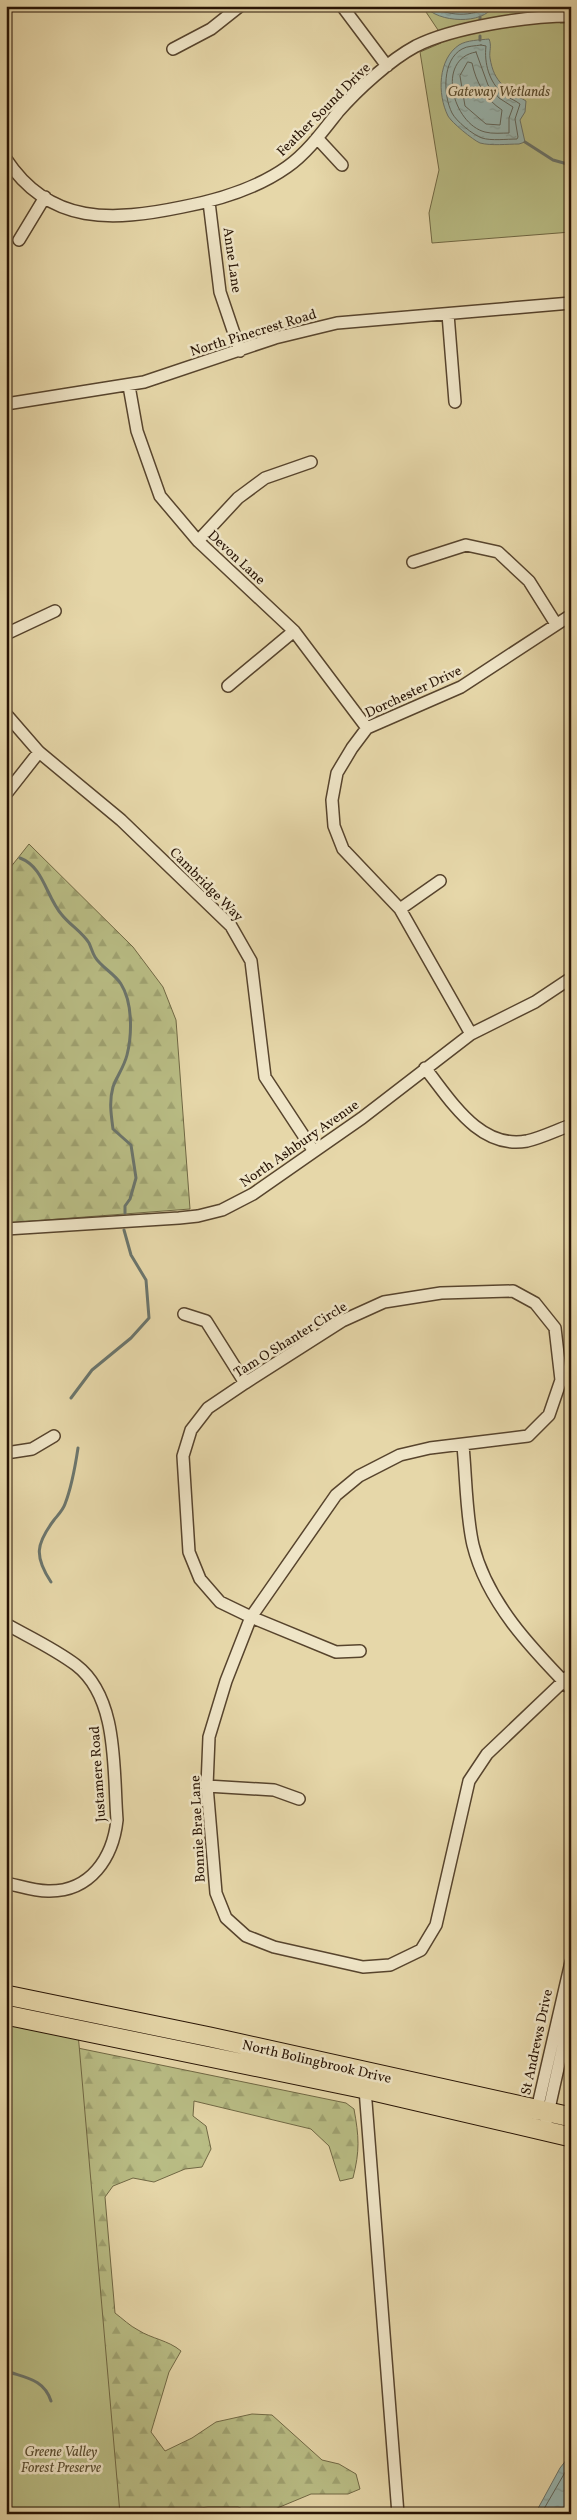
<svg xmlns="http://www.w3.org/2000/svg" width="577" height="2520" font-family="Vollkorn,serif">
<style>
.forest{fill:url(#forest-firs);stroke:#706844}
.park{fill:#b9bd85;stroke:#706844}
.water{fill:url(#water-ripples);stroke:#6b756c}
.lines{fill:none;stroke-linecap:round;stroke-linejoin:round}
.shore{stroke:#60655b;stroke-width:1}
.stream{stroke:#6b756c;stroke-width:3}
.minor-casing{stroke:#57442d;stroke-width:14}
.primary-casing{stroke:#271304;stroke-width:21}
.minor{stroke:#efe5c7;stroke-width:11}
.primary{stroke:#e6d7a9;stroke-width:19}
.labels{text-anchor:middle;stroke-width:5;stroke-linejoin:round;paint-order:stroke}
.park-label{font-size:14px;font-style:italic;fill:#5a4e31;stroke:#efe5c7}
.street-label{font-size:14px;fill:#271304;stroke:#efe5c7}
</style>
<defs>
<pattern id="forest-firs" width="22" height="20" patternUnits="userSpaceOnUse" patternTransform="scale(1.25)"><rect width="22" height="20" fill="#b9bd85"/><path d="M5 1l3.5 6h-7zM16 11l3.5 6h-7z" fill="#9fa271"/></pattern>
<pattern id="water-ripples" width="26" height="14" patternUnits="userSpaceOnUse" patternTransform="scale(1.25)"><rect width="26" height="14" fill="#99b7b2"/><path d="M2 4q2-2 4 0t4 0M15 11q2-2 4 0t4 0" fill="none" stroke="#849c97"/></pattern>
</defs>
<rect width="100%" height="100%" fill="#e6d7a9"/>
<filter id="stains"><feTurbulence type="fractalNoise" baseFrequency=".004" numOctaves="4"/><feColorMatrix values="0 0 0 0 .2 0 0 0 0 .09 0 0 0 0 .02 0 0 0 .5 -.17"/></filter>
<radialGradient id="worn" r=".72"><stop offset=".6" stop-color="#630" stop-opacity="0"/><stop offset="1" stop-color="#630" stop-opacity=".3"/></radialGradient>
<path class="forest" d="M 29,844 L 133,947 L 163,987 L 176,1020 L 190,1209 L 6,1223 L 6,873 Z
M 68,2046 L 346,2103 L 354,2109 C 359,2137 360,2150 353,2178 L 340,2181 L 329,2146 L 311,2129 L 194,2101 L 193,2116 L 206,2126 L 211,2149 L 202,2167 L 185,2169 L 154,2182 L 133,2178 L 113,2186 L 105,2197 L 115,2313 C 123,2319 130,2326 138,2330 C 152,2339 168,2340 181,2351 L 169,2372 L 151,2432 L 165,2451 L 192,2438 L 216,2422 L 252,2414 L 272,2415 L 322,2460 L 339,2464 L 356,2474 L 360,2489 L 348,2494 L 311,2494 L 263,2514 L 254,2514 L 238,2507 L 208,2507 L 147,2514 L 6,2514 L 6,2319 Z"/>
<path class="park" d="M 422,6 L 556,6 L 560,23 L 571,23 L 571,232 L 432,243 L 429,213 L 439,170 L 420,52 L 441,43 L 438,30 Z
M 6,2020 L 78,2033 L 120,2514 L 6,2514 Z"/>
<path class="water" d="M 425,6 L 493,6 C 484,25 437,23 425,6 Z
M 489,39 C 492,46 489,51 490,58 C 494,83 506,89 526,101 L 525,112 L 520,120 L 525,142 L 519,144 C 508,144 491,146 480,143 C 473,140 451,122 448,116 C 437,94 438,59 459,45 C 467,40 480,40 489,39 Z
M 571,2454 L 571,2514 L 535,2514 L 560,2468 Z"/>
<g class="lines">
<path class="shore" d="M 431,6 C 446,16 474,18 488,6
M 481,45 L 486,46 C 484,63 489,82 503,94 C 508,98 515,100 520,104 L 515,119 L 518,137 L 517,139 C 507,139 491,141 482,138 C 473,135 456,121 452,113 C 443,95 442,60 462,49 C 467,46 475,46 481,45 Z
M 476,52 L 488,85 L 499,98 L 513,107 L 509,118 L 509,133 C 502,133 492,134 485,132 C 453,124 435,59 476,52 Z
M 468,62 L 472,63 C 476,82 485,99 502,110 L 500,125 L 486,124 L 465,106 L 460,76 Z
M 541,2514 L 571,2462"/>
<path class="stream" d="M 480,17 L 480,19
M 480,36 L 480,40
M 525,142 L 553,160 L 571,165
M 20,858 C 44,867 46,897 62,915 C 70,925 82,932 89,943 C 91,947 92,952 95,957 C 101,967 115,974 121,984 C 133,1003 132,1035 127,1055 C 124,1067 117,1076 113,1087 C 109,1101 111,1114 113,1129 L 131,1145 L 136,1178 L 130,1199 L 125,1206 L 125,1213
M 71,1398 L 92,1370 L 131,1338 L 149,1318 L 146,1280 L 131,1255 L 124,1230
M 51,1582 C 34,1556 36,1544 54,1520 C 58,1515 63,1510 65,1504 C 72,1486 75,1468 78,1448
M 570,2100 L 571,2087
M 6,2371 C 26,2378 44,2379 51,2401"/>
<defs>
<path id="minor" d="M 342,6 L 387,66
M 6,9 L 8,6
M 173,49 L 211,29 L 240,6
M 317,138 L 342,165
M 6,159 C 50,226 114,221 182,207 C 219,200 256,189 287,167 C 307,153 323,131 338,112 C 358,89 390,60 416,46 C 454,27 528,16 571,16
M 209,202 L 220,292 L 240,351
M 19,240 L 45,197
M 448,314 L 455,402
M 129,386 L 137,431 L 160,496 L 198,541 L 294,631 L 367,728
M 6,404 L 144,382 L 275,338 L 337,323 L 571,303
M 198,541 L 238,498 L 265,478 L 311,462
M 413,562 L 466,545 L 498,552 L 529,581 L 556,624
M 6,634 L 55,611
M 228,686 L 294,631
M 6,714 L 39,752 L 121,820 L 231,926 L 251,961 L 265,1077 L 313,1150
M 6,794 L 39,752
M 400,909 L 440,881
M 471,1034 L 400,909 L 343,849 L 334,826 L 332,800 L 337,773 L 352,748 L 367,728 L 461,687 L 571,615
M 425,1068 C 450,1099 479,1150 527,1141 C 541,1138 557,1130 571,1125
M 6,1229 L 179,1218 L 198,1216 L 222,1210 L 253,1194 L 362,1118 L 471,1034 L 535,1002 L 571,978
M 184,1314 L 206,1321 L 245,1383
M 463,1446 C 466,1476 466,1515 473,1545 C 487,1602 531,1648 571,1689
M 6,1453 L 32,1449 L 54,1436
M 6,1624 C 29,1637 55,1649 76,1665 C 119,1698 113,1771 117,1820 C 113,1857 91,1892 48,1891 C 34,1891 20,1886 6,1883
M 360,1651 L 336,1652 L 251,1617 L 220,1602 L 200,1579 L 189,1552 L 183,1456 L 191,1430 L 208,1408 L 245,1383 L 342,1321 L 384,1302 L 441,1293 L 513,1291 L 535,1303 L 555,1328 L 561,1380 L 549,1415 L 528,1436 L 430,1448 L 400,1455 L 359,1476 L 336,1495 L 251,1617 L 226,1681 L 209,1737 L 207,1786 L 216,1893 L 226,1918 L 246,1936 L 274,1947 L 363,1967 L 390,1965 L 421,1950 L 436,1925 L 469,1781 L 487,1754 L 571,1674
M 207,1786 L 274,1790 L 299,1799
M 365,2089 L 398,2514
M 536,2114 L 571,1962
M 544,2131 L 571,2010"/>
<path id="primary" d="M 6,1995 L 210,2037 L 571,2117
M 6,2015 L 365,2089 L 571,2137"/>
</defs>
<use href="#minor" class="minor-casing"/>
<use href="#primary" class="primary-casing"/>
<use href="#minor" class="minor"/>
<use href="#primary" class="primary"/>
</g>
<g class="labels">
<g class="park-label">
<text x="499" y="96">Gateway Wetlands</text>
<text x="61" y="2456">Greene Valley<tspan x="61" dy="16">Forest Preserve</tspan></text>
</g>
<g class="street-label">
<text transform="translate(323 109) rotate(-45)" y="5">Feather Sound Drive</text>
<text transform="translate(233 260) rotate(82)" y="5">Anne Lane</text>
<text transform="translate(253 332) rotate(-17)" y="5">North Pinecrest Road</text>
<text transform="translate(237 557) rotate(43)" y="5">Devon Lane</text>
<text transform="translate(413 691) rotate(-25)" y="5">Dorchester Drive</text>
<text transform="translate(207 884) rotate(45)" y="5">Cambridge Way</text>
<text transform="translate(299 1143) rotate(-35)" y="5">North Ashbury Avenue</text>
<text transform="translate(290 1339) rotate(-32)" y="5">Tam O Shanter Circle</text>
<text transform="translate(97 1774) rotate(-94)" y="5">Justamere Road</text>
<text transform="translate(197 1829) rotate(-93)" y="5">Bonnie Brae Lane</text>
<text transform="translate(536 2042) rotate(-78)" y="5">St Andrews Drive</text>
<text transform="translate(317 2061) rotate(13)" y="5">North Bolingbrook Drive</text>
</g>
</g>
<rect width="577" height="2520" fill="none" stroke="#e6d7a9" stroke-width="25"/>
<rect x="8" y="8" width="562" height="2505" fill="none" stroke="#271304" stroke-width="2.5"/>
<rect x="12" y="12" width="552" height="2495" fill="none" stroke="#271304"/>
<rect width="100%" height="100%" filter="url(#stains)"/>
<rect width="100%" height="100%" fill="url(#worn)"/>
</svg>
